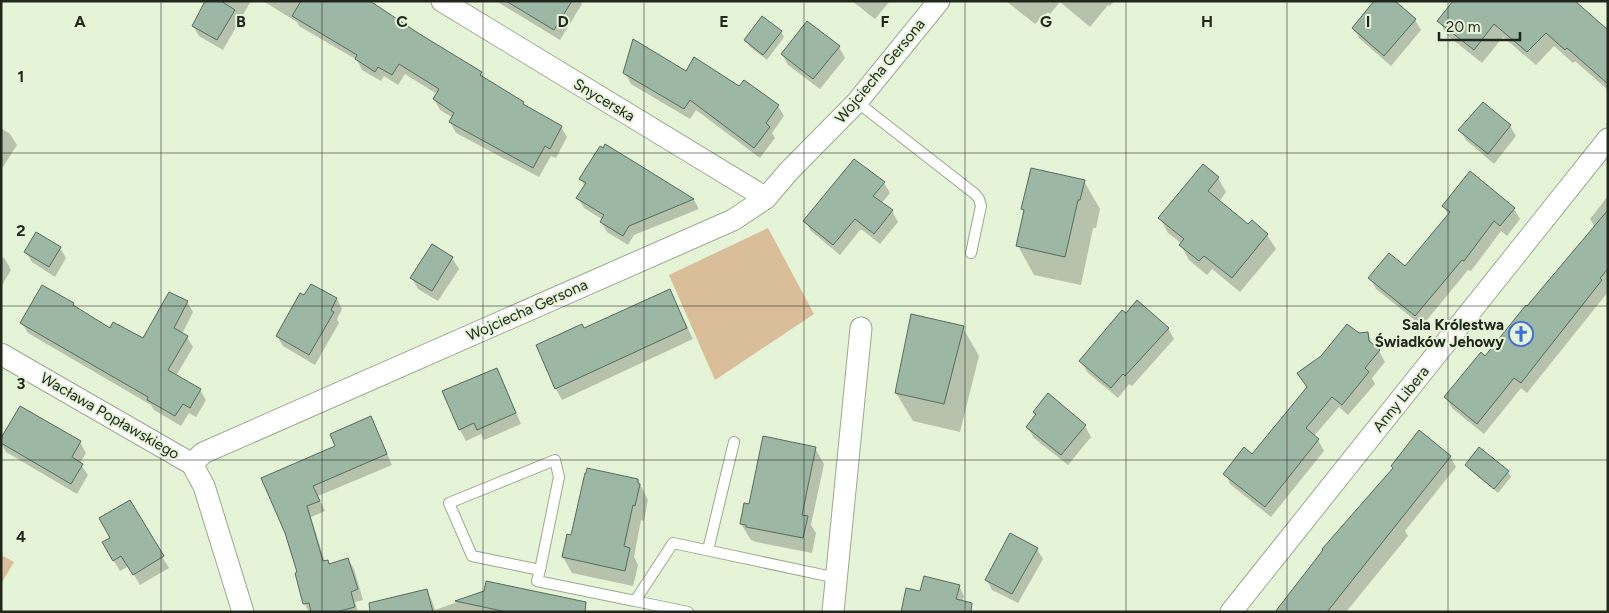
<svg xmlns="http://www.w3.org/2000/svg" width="1609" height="613" font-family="Figtree,sans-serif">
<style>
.green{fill:#dabe99}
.shadow{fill:#0003}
.building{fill:#9db7a5;stroke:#556d5d}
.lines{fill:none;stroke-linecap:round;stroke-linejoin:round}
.service-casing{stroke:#9ca88f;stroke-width:12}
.minor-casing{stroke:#9ca88f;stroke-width:23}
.service{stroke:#fff;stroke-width:10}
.minor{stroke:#fff;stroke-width:21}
.grid{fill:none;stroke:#22271d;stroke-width:1;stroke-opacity:0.55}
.labels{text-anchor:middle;stroke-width:4;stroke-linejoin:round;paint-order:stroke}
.street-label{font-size:15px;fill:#22271d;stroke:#e5f3d7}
.poi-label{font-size:15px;font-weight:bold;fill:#22271d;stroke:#e5f3d7;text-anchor:end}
.grid-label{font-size:16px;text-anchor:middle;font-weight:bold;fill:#22271d;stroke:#e5f3d7;stroke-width:4;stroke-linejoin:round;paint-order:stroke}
</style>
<rect width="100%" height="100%" fill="#e5f3d7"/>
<path class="green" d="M 768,228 L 814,314 L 715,380 L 669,275 Z
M 1,555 L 14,562 L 1,584 Z"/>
<path class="shadow" d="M 205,1 L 251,1 L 223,50 L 199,36 L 193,26 Z
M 263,1 L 366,1 L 481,73 L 485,80 L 523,103 L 525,107 L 561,127 L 567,137 L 556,158 L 551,156 L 539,177 L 456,133 L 450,122 L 453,118 L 440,110 L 434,99 L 437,94 L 405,74 L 398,85 L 384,76 L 381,81 L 362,70 L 357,60 L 299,26 L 297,22 Z
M 496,1 L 580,1 L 582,4 L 560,40 Z
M 852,1 L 890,1 L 875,19 Z
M 1006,1 L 1114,1 L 1110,6 L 1108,5 L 1090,27 L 1060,2 L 1050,14 L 1048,12 L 1035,24 Z
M 1454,1 L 1608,32 L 1608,90 L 1575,61 L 1573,63 L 1554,46 L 1536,65 L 1503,37 L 1482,63 L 1447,35 L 1439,21 Z
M 1415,20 L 1421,30 L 1391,66 L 1360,39 L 1353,28 Z
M 781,32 L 784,37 L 767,60 L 749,46 L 746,40 Z
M 839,47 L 845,58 L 820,89 L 788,65 L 782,54 Z
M 687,72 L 740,88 L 778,106 L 784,116 L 772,133 L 775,138 L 760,158 L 696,110 L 690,119 L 631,84 L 625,73 Z
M 1483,103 L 1510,126 L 1516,136 L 1494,164 L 1466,140 L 1460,130 Z
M 1,128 L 10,134 L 17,145 L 1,170 Z
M 605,146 L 694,200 L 699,209 L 634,235 L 628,245 L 607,232 L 601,222 L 603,220 L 584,208 L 578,198 L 585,187 L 581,179 L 604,150 Z
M 1218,178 L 1226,192 L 1219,202 L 1248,226 L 1267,235 L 1276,249 L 1240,292 L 1212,269 L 1207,275 L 1189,260 L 1181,245 L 1182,244 L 1168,233 L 1160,218 Z
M 1084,181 L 1100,209 L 1096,228 L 1093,228 L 1081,285 L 1034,275 L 1018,246 L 1025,213 L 1023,209 Z
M 884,183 L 890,193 L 881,204 L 892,211 L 898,222 L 880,244 L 861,229 L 840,255 L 811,231 L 805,221 Z
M 1608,196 L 1608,287 L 1606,289 L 1608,292 L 1527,393 L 1521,388 L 1484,434 L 1452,408 L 1446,397 L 1486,358 L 1595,227 L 1590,219 Z
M 1443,206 L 1514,209 L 1520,219 L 1507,236 L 1501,231 L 1471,271 L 1468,270 L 1422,326 L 1376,289 L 1370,278 L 1405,268 L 1449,216 Z
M 60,248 L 66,258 L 55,277 L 32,262 L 26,252 Z
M 1,256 L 5,259 L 11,270 L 1,287 Z
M 452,258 L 459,269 L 438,301 L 418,289 L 412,278 Z
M 670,291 L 693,339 L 562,400 L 556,389 L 538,346 L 584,330 Z
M 337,299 L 342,309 L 337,319 L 339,323 L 315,365 L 283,346 L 277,336 Z
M 187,302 L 193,312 L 182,334 L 187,337 L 193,347 L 176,376 L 200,390 L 206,400 L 196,417 L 189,413 L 181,426 L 154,410 L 151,405 L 28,333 L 22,323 L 73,304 L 75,309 L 110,330 L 144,340 Z
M 1126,315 L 1168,328 L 1174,339 L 1132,386 L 1129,384 L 1118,398 L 1087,372 L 1081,361 Z
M 963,328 L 979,356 L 960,432 L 913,421 L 896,393 Z
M 1358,334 L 1368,334 L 1374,347 L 1379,351 L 1385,362 L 1372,378 L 1375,384 L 1348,415 L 1339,407 L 1314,436 L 1318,440 L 1324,451 L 1271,517 L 1231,485 L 1225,474 L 1252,455 Z
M 497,370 L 503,381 L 521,424 L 484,440 L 481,434 L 466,441 L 460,430 L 444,392 Z
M 1034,412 L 1085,426 L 1091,437 L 1068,465 L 1034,438 L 1027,427 L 1036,416 Z
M 376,428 L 392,465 L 318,496 L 325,511 L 311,517 L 325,562 L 328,561 L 330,565 L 348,559 L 354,569 L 363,600 L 355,602 L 358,612 L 309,612 L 304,603 L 298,573 L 286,532 L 263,478 Z
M 80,442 L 86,453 L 80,463 L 88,475 L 77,494 L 6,452 L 1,443 Z
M 815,448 L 824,464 L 811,525 L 816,533 L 812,553 L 756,542 L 751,540 L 741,524 L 750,506 Z
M 1450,456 L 1456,467 L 1405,531 L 1408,536 L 1346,612 L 1276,612 Z
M 1467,465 L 1508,472 L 1511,477 L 1498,493 L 1470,470 Z
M 638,480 L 648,500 L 644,521 L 641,520 L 634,557 L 638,565 L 633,586 L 572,573 L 563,557 L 572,536 Z
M 129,502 L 169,568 L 140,585 L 129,566 L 120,571 L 103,543 L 112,538 Z
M 1037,549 L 1043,559 L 1018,603 L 992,590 L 987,580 Z
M 959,586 L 964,596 L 960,612 L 921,593 Z
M 427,591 L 432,601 L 435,610 L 485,592 L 555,612 L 413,612 Z"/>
<path class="building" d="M 205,1 L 221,1 L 235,10 L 217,40 L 192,26 Z
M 301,1 L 370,1 L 418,33 L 482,72 L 480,75 L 524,102 L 523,104 L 562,126 L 550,149 L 545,146 L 533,168 L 449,122 L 454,113 L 433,99 L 439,89 L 399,64 L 392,75 L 378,67 L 375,72 L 355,59 L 357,55 L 292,16 Z
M 506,1 L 572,1 L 554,30 Z
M 1374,1 L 1395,1 L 1416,19 L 1384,56 L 1352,28 Z
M 1453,1 L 1575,1 L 1608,30 L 1608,84 L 1567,48 L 1565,50 L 1546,33 L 1527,52 L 1494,24 L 1474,50 L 1437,21 Z
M 762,16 L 782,31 L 763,55 L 744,40 Z
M 807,21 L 840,46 L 813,79 L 781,54 Z
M 633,39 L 686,71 L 694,57 L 739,86 L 744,80 L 779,105 L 766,123 L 770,127 L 754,148 L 690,100 L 684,109 L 623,73 Z
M 1483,102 L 1511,125 L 1488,154 L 1458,130 Z
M 605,144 L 636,163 L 694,199 L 629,226 L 623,236 L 600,222 L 604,215 L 576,198 L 586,183 L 579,179 L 600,146 L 603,148 Z
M 854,159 L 885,182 L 873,196 L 893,210 L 874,234 L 855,219 L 833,245 L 803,221 Z
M 1203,164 L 1219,177 L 1208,191 L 1248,224 L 1252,220 L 1268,234 L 1232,278 L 1204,256 L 1199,261 L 1179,245 L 1184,239 L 1158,218 Z
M 1031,168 L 1085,180 L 1080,200 L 1078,200 L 1065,257 L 1016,246 L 1024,210 L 1021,209 Z
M 1470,171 L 1515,208 L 1500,226 L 1494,221 L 1464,261 L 1462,260 L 1415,316 L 1368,278 L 1389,253 L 1405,266 L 1450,212 L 1442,206 Z
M 1608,210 L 1608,269 L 1600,278 L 1602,280 L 1521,383 L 1514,378 L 1477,424 L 1444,397 L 1481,352 L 1485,356 L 1526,305 L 1527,306 Z
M 36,232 L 61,247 L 49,267 L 24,252 Z
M 432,244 L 453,257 L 432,291 L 410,278 Z
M 311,284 L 337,298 L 331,310 L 334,312 L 309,355 L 276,336 L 300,293 L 304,295 Z
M 42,285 L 74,303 L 73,305 L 110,328 L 113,322 L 143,338 L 169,292 L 188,301 L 174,328 L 188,336 L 168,370 L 201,389 L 190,408 L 183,404 L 175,416 L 147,400 L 148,397 L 20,323 Z
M 670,289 L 687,328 L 555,389 L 536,345 L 582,324 L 584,328 Z
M 1137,300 L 1169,328 L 1125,376 L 1123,374 L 1111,388 L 1079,361 L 1122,310 L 1126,313 Z
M 911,314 L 964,326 L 944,404 L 895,393 Z
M 1347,324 L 1359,333 L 1368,332 L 1369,341 L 1380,350 L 1365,368 L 1369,372 L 1342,405 L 1332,397 L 1306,428 L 1319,439 L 1265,507 L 1223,474 L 1244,447 L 1252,454 L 1307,387 L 1297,373 L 1321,356 Z
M 497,368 L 516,413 L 477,430 L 474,423 L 459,430 L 442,391 Z
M 1048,393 L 1086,425 L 1061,455 L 1026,427 L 1036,414 L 1033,412 Z
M 20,406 L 81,441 L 72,457 L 83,464 L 71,484 L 1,443 L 1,438 Z
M 371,416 L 387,454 L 313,486 L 320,501 L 307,506 L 323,561 L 328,560 L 329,564 L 348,558 L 358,589 L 351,592 L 355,607 L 336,612 L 311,612 L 309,603 L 303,604 L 295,573 L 297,572 L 285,533 L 261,478 L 335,446 L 330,434 Z
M 1419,430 L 1451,456 L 1327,612 L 1275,612 L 1323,550 L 1322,549 L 1393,468 L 1391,466 Z
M 763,436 L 816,447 L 802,515 L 808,516 L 803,538 L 746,527 L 746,525 L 740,524 L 744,503 L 749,504 Z
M 1479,447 L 1509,471 L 1494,489 L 1465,465 Z
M 587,468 L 638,479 L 638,483 L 640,484 L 635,506 L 633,505 L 624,546 L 630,548 L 625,571 L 562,557 L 567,534 L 571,535 L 585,473 L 586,473 Z
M 130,500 L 164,556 L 133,575 L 121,556 L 113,561 L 102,542 L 110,538 L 99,518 Z
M 1010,533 L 1038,548 L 1012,594 L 985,580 Z
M 924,576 L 960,585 L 956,599 L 972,603 L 971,612 L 901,612 L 906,588 L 920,591 Z
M 486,581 L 586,602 L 585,612 L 507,612 L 455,601 L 484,591 Z
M 427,589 L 433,612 L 370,612 L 369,603 Z"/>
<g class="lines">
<defs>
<path id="service" d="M 857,102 L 975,194 L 979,199 L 981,206 L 971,253
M 708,550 L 734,442
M 540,570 L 472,556 L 449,503 L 555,460 L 559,477 L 540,570 L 537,581 L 635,601 L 673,543 L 837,578
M 635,601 L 688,612"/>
<path id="minor" d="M 442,1 L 766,198
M 1,354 L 192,464
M 192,464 L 203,453 L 733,220 L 766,198 L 788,172 L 857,102 L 939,1
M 192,464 L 204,486 L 243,612
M 833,612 L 861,328
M 1231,612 L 1608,139"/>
</defs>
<use href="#service" class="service-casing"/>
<use href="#minor" class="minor-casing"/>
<use href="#service" class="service"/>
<use href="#minor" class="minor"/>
</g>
<path class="grid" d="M 161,1 L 161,612M 322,1 L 322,612M 483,1 L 483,612M 644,1 L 644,612M 804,1 L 804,612M 965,1 L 965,612M 1126,1 L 1126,612M 1287,1 L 1287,612M 1448,1 L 1448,612M 1,153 L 1608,153M 1,306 L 1608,306M 1,460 L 1608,460"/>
<defs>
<symbol id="church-ring" viewBox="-11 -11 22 22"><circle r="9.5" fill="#e5f3d7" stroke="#3a6cdc" stroke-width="1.5"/><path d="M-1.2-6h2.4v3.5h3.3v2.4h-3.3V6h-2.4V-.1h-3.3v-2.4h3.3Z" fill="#3a6cdc"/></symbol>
</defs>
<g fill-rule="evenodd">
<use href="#church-ring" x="1507" y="320" width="28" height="28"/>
</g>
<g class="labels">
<g class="street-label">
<text transform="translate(880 71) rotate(-50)" y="5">Wojciecha Gersona</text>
<text transform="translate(604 100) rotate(31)" y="5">Snycerska</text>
<text transform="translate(527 310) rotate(-24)" y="5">Wojciecha Gersona</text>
<text transform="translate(1401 399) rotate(-51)" y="5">Anny Libera</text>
<text transform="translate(110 416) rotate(30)" y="5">Wacława Popławskiego</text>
</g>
<g class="poi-label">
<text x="1504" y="330">Sala Królestwa<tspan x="1504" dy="17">Świadków Jehowy</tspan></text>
</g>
</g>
<g class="grid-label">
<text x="80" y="27">A</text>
<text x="241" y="27">B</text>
<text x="402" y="27">C</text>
<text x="563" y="27">D</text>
<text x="724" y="27">E</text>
<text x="885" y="27">F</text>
<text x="1046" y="27">G</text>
<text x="1207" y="27">H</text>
<text x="1368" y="27">I</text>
<text x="21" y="82">1</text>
<text x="21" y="236">2</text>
<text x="21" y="389">3</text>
<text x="21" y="542">4</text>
</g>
<rect width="1609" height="613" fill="none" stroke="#22271d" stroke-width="5"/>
<path d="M1439 32v8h81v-8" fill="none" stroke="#22271d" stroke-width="2.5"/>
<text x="1446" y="32" font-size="15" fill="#22271d" stroke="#e5f3d7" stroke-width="4" paint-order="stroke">20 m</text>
</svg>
